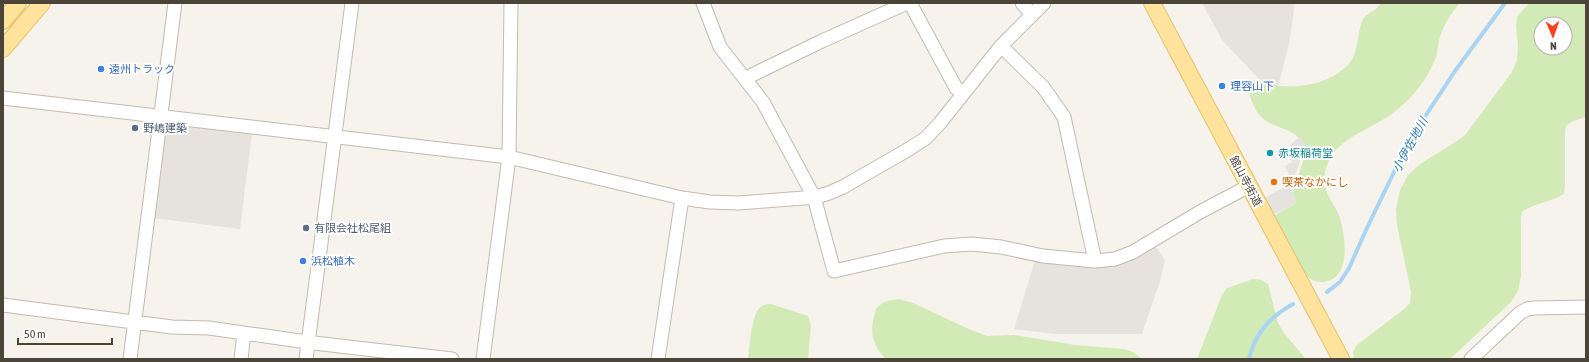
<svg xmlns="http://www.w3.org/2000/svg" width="1589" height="362" font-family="'Asap Condensed','Noto Sans JP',sans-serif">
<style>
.industrial{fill:#e6e2dd}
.green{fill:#d2eab5;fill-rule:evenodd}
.parking{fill:#e5e3e0}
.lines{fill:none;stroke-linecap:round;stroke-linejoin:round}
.stream{stroke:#a9d4f2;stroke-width:4}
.minor-casing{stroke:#c2bbae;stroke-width:15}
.major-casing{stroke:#e6c16a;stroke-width:18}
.minor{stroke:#fff;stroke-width:13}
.major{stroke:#ffe39c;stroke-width:16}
.shop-dot{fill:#3f7fe0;stroke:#fff;stroke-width:1.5}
.service-dot{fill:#5c6f8a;stroke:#fff;stroke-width:1.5}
.culture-dot{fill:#0f9aa8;stroke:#fff;stroke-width:1.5}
.food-dot{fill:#e8710a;stroke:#fff;stroke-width:1.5}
.labels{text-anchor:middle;stroke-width:4;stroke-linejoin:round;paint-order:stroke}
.shop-label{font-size:11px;fill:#366cbe;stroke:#fff;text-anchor:start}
.service-label{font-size:11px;fill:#4e5e75;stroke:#fff;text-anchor:start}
.culture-label{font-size:11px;fill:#0d838f;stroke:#fff;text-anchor:start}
.street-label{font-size:11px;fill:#4b4439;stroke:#fff}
.food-label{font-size:11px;fill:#c56008;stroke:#fff;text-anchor:start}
.water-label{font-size:12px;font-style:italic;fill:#2e7ab2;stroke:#fff}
</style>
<rect width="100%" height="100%" fill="#f6f3ec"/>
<path class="industrial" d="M 1202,3 L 1295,3 L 1289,44 L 1278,86 L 1259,79 L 1222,40 Z
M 167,124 L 252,133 L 240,229 L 153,218 L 164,126 Z
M 1155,245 L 1165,260 L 1160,281 L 1142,334 L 1056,334 L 1014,329 L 1035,260 L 1085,265 Z"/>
<path class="green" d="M 1381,3 L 1460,3 C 1451,13 1444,24 1440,37 C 1438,43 1438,51 1436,57 C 1430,73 1420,88 1408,100 C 1401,107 1392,114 1384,119 C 1365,131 1337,140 1328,163 C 1325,170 1323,179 1325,186 C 1327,197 1334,204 1338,213 C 1345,230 1351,271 1331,280 C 1321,284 1314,282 1306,276 L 1275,219 L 1275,215 L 1296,203 L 1293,192 L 1307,149 C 1297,125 1268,130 1257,112 C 1253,104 1244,88 1253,81 C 1261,76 1271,85 1279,86 C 1304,88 1329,83 1347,66 C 1360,54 1356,32 1364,17 L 1376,9 Z
M 1529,3 L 1586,3 L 1586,117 L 1573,121 L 1566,126 L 1565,133 L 1565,186 L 1564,194 C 1551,202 1534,203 1522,212 L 1521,219 L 1521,276 L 1518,291 L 1511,302 L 1450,359 L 1354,359 L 1353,352 L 1357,345 L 1403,310 L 1410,303 L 1411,292 L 1397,225 L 1396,209 L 1400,190 L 1408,175 L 1420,164 L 1454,143 L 1465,135 L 1512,72 L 1517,60 L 1518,46 L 1516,26 L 1517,17 ZM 1541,24 L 1565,24 L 1565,48 L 1541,48 Z
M 1253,279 L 1262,280 L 1268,284 L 1278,323 L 1284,333 L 1306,359 L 1197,359 L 1222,295 L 1227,288 Z
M 899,299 L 913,303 L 971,330 L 987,336 L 1014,335 L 1075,345 L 1123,349 L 1133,352 L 1142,359 L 886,359 C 874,348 869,332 874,317 C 875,314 875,310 877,308 C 882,301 892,300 899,299 Z
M 771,304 L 808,316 L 811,326 L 808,359 L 748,359 C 750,346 751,312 762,306 C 765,304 769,304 771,304 Z"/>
<path class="parking" d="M 1299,137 L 1306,145 L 1291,186 L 1296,203 L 1273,215 L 1264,198 L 1285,187 L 1289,174 L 1285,166 L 1292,162 L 1286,152 L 1291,147 L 1290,145 Z"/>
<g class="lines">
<path class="stream" d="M 1327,292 L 1340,282 L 1349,268 L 1367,228 L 1409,141 L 1455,71 L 1505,3
M 1249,359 C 1255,333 1270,317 1293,304"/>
<defs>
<path id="minor" d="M 703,3 L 720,47 L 763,102 L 814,197 L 834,271 L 944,246 L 972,244 L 1001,247 L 1043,256 L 1095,261 L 1115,259 L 1133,252 L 1200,212 L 1249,186
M 910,3 L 956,88 L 963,93
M 1022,3 L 1032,15
M 1001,46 L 1043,87 L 1064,117 L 1095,261
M 746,80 L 752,75 L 822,41 L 907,3
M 3,98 L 509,157 L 682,198 L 710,202 L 739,203 L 816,197 L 829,193 L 843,187 L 909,149 L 926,138 L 940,123 L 1001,46 L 1044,3
M 3,305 L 172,327 L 209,328 L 314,343 L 452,359
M 130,359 L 175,3
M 241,359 L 244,333
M 306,359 L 352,3
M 483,359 L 509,157 L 511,3
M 658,359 L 682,198
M 1471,359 L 1520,313 L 1527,309 L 1535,308 L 1586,307"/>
<path id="major" d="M 1152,3 L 1341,359
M 3,21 L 18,3
M 3,49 L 42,3"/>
</defs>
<use href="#minor" class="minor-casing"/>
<use href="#major" class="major-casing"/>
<use href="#minor" class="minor"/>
<use href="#major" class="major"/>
</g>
<g class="shop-dot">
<circle cx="101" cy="69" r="4"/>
<circle cx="1222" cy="86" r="4"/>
<circle cx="303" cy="261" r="4"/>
</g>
<g class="service-dot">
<circle cx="135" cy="128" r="4"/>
<circle cx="306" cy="228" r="4"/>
</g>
<circle class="culture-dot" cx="1270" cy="153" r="4"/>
<circle class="food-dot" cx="1274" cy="182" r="4"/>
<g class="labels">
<g class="shop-label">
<text x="109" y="73">遠州トラック</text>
<text x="1230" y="90">理容山下</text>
<text x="311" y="265">浜松植木</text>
</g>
<g class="service-label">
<text x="143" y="132">野嶋建築</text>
<text x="314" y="232">有限会社松尾組</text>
</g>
<g class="culture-label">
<text x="1278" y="157">赤坂稲荷堂</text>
</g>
<g class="street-label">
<text transform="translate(1246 181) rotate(62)" y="4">舘山寺街道</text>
</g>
<g class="food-label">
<text x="1282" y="186">喫茶なかにし</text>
</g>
<g class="water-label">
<text transform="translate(1410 145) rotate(-61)" y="4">小伊佐地川</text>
</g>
</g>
<rect width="1589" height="362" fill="none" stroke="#4b4439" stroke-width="8"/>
<g transform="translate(1553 36) rotate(178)"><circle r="19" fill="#ffffff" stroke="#b7b4b0"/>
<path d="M0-3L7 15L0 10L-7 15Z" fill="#fc3f1d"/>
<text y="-6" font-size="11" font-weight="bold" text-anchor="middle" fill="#4b4439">N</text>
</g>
<path d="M18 338v6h94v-6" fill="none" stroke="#4b4439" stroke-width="2"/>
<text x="24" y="338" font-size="12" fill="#4b4439" stroke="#ffffff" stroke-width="3" paint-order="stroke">50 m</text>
</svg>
